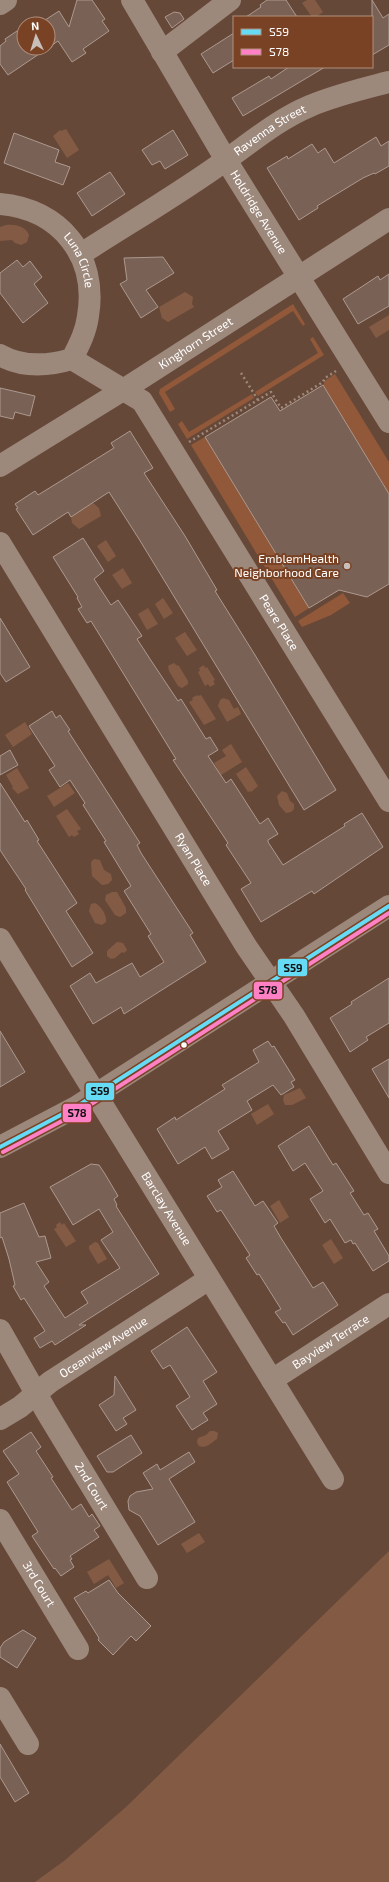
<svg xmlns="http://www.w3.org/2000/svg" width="389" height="1882" font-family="'Exo 2',sans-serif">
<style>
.green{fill:#92583a}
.water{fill:#835b45}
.building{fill:#7a6155;stroke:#ac998f}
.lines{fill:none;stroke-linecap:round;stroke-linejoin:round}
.path{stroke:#9d887c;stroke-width:2.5;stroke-dasharray:2 3;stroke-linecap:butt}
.minor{stroke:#9d887c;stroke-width:22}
.major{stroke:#9c877b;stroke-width:22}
.bus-1-casing{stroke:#7a4224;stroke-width:7}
.bus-2-casing{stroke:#7a4224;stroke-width:7}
.bus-1{stroke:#66dbf5;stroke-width:4}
.bus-2{stroke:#ff80c5;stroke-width:4}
.poi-dot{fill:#c9bfb9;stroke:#7a4224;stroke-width:1.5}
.bus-dot{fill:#fff;stroke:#7a4224;stroke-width:1.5}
.labels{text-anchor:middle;stroke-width:4;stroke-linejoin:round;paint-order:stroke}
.street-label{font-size:12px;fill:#fff;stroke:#7a4224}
.poi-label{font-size:12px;fill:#fff;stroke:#7a4224;text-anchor:end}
.line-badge{stroke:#7a4224;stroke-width:1.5}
.pale-badge-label{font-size:11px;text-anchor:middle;font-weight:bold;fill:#111}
</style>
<rect width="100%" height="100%" fill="#664838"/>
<path class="green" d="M 293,304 L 305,324 L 303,326 L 293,311 L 165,392 L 175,409 L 170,412 L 159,393 L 160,389 Z
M 313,337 L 324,355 L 258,396 L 255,392 L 318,353 L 310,339 Z
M 335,374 L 389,462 L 389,494 L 323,385 L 326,380 Z
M 252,394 L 254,398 L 187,439 L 178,424 L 182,421 L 189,432 Z
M 205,437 L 309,608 L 295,617 L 191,445 Z
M 343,593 L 350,603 L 331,615 L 302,627 L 298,621 Z"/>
<path class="water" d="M 307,0 L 315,0 L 323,12 L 316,17 L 312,17 L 302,3 Z
M 66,129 L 79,150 L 67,158 L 53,136 L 60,130 L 61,131 Z
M 6,225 C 14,224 26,226 29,235 L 27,242 L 21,245 L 15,243 L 12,240 L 0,241 L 0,227 Z
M 185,292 L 193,297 L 192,304 L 194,307 L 168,322 L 162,318 L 159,307 Z
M 389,315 L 389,330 L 376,338 L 369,327 Z
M 93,503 L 99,508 L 101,516 L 79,529 L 72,523 L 71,516 Z
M 106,540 L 116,556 L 108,562 L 97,546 Z
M 123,568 L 132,583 L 122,589 L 112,575 Z
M 163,598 L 173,613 L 164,619 L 155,604 Z
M 148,608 L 158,624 L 147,630 L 138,614 Z
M 185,632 L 197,650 L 187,656 L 175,638 Z
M 174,663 L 176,665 L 179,666 L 188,681 L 188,684 L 182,688 L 178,686 L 169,671 L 168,666 Z
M 204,665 L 205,668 L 207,667 L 215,680 L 213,681 L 215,684 L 210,687 L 208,684 L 205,686 L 198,672 L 200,671 L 199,668 Z
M 197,695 L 198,696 L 201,695 L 216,719 L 204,725 L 189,702 L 193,700 L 192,698 Z
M 223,698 L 229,700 L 234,709 L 238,707 L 241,714 L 227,722 L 218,706 L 220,700 Z
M 25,722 L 32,734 L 13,747 L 5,735 Z
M 231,744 L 242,762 L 221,775 L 214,763 L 226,756 L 222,750 Z
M 246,767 L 258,786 L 251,792 L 250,791 L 248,792 L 236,774 Z
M 17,768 L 29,788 L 18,794 L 12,788 L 13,787 L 6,775 Z
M 68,783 L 75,793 L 54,807 L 47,796 Z
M 282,791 L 287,793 L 290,801 L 294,804 L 294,809 L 291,812 L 286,813 L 279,805 L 277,796 Z
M 67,809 L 81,829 L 77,831 L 79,834 L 74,837 L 72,835 L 69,837 L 56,816 Z
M 94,859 L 100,860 L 104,870 L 111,874 L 112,880 L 108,884 L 102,885 L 92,876 L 91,862 Z
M 112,892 L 117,892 L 126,908 L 126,913 L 120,917 L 115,915 L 105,900 L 106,895 Z
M 95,903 C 101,906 107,915 106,922 L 102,925 L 95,923 L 89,911 L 91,904 Z
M 117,942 L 123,943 L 127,950 L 124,953 L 122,952 L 115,958 L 111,959 L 107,956 L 107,951 Z
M 300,1088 L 306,1098 L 292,1105 L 285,1105 L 283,1100 L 284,1095 Z
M 268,1104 L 274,1114 L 257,1125 L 251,1114 Z
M 279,1200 L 289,1217 L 280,1223 L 270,1206 Z
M 60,1222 L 62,1225 L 64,1223 L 76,1241 L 66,1247 L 54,1229 L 57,1227 L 56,1225 Z
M 331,1239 L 343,1258 L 334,1264 L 322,1245 Z
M 95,1242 L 98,1243 L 107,1259 L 98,1264 L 89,1249 L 89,1246 Z
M 210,1431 L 214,1431 L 218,1433 L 217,1439 C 211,1443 206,1449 199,1446 L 197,1442 L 198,1438 L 206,1435 Z
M 199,1533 L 205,1542 L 187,1553 L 181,1544 Z
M 389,1551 L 389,1882 L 35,1882 L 64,1861 L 126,1807 Z
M 109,1559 L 124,1583 L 116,1588 L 108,1575 L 94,1584 L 87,1572 Z"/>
<path class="building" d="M 77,0 L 92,0 L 105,19 L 102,21 L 109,31 L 83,49 L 86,53 L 72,62 L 58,41 L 48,48 L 48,24 L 39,24 L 59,11 L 69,27 Z
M 267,0 L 286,0 L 297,17 L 246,17 L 261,7 L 260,5 Z
M 372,0 L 383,18 L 389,14 L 389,45 L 372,55 Z
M 174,12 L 180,13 L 184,19 L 172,28 L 165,17 Z
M 17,31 L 20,36 L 24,34 L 24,48 L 48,48 L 8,75 L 0,64 L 0,46 L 6,41 L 5,39 Z
M 234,33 L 234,60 L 213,73 L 201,54 Z
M 289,67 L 325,67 L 243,116 L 232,98 L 269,76 L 271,79 Z
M 173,130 L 188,155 L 165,169 L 160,161 L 152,165 L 142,150 Z
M 14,133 L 59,150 L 55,162 L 70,167 L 63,185 L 4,163 Z
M 376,137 L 381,146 L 389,141 L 389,166 L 375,174 L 374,173 L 363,178 L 317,206 L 318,208 L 299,220 L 267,168 L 287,156 L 288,159 L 312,144 L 318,153 L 325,148 L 334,163 Z
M 110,172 L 125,194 L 92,216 L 77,193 Z
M 163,257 L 174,273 L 146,290 L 158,307 L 141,318 L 120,284 L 127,280 L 124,258 Z
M 17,260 L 23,267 L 30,261 L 42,277 L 34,284 L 48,303 L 23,323 L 0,293 L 0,273 Z
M 389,274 L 389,306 L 358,324 L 343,299 L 378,276 L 380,280 Z
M 323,385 L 389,494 L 389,584 L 367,597 L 339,590 L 309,608 L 205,437 L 271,397 L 280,411 Z
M 0,388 L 35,396 L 30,416 L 15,412 L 13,419 L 0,416 Z
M 130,431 L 153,468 L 144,473 L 185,536 L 217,590 L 215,591 L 255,655 L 336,790 L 304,810 L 139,539 L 109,492 L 71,517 L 68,512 L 33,535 L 16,509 L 18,508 L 15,504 L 35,491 L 38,495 L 114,448 L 111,443 Z
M 83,538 L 104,571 L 94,579 L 111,605 L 118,600 L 142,636 L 137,639 L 152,662 L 178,701 L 181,699 L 206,739 L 210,737 L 218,750 L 208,756 L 226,783 L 231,779 L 260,824 L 268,818 L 278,834 L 268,840 L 268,842 L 283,865 L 345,826 L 344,824 L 362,813 L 383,847 L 314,894 L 312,891 L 261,922 L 241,889 L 251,883 L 226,845 L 228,843 L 173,760 L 176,759 L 91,621 L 87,623 L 78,609 L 82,607 L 77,598 L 78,597 L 53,557 Z
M 0,618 L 30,667 L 6,682 L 0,673 Z
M 52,711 L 56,718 L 60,715 L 70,730 L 68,731 L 140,843 L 137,845 L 141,853 L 193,933 L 190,935 L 206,962 L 124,1014 L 121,1007 L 93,1024 L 70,986 L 90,973 L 96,983 L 132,963 L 140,977 L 164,962 L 148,936 L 151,934 L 124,891 L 131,886 L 104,842 L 106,841 L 83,805 L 85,803 L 70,780 L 60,787 L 49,770 L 55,766 L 29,726 Z
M 10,750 L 18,765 L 0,775 L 0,756 Z
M 0,783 L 25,822 L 27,820 L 39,840 L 37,841 L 77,903 L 66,911 L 93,953 L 72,967 L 25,890 L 26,889 L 0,850 Z
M 389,978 L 389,1023 L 366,1037 L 368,1040 L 350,1052 L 330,1018 L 352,1004 L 351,1002 Z
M 0,1031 L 25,1072 L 0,1087 Z
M 268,1041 L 272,1047 L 274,1046 L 295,1080 L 291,1082 L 294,1087 L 281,1095 L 273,1085 L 247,1101 L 252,1110 L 218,1131 L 229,1149 L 212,1159 L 205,1147 L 178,1164 L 157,1129 L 175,1117 L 176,1120 L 225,1089 L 222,1085 L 259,1062 L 253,1050 Z
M 389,1059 L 389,1098 L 372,1069 Z
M 309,1126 L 333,1165 L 336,1163 L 354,1191 L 350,1193 L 364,1215 L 368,1213 L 378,1229 L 374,1231 L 389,1256 L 389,1261 L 373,1271 L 355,1243 L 353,1244 L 351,1240 L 345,1243 L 330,1219 L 325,1223 L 310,1199 L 323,1191 L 305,1163 L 293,1171 L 278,1146 Z
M 91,1164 L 99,1165 L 105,1174 L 118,1196 L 114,1199 L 117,1205 L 116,1206 L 159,1274 L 79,1325 L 86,1325 L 55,1345 L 52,1341 L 40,1348 L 34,1338 L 45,1331 L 24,1298 L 21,1300 L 13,1286 L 15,1285 L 9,1259 L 2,1237 L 0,1238 L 0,1213 L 24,1203 L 39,1237 L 45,1236 L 51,1258 L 36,1262 L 49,1282 L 44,1286 L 65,1318 L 88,1303 L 81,1292 L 120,1268 L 101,1240 L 113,1232 L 99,1209 L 73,1225 L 50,1187 Z
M 233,1171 L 255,1206 L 263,1201 L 278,1223 L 274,1226 L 281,1238 L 313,1288 L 323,1282 L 338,1305 L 293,1335 L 285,1322 L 283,1323 L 275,1312 L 281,1309 L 259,1274 L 257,1275 L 246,1258 L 250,1255 L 221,1210 L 217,1212 L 207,1196 L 222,1187 L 218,1180 Z
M 187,1327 L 217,1372 L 203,1381 L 217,1404 L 203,1413 L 208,1420 L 192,1430 L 176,1406 L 190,1397 L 170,1365 L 163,1369 L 151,1351 Z
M 115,1376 L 136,1410 L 123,1418 L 127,1424 L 116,1431 L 99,1405 L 114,1395 Z
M 31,1432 L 41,1447 L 36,1451 L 53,1477 L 51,1478 L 72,1510 L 81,1504 L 89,1517 L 92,1514 L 100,1526 L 94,1530 L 99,1537 L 70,1556 L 72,1559 L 70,1560 L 74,1567 L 61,1576 L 55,1568 L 54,1569 L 32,1536 L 38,1532 L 7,1482 L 19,1474 L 3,1451 Z
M 131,1435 L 142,1453 L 113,1472 L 107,1472 L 97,1456 Z
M 189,1452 L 195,1462 L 169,1479 L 195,1522 L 158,1545 L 140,1516 L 129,1510 L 128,1501 L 130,1496 L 136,1492 L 153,1489 L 143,1473 L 157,1464 L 160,1470 Z
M 109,1580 L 118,1593 L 151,1626 L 136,1641 L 131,1636 L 113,1655 L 98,1640 L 99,1638 L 74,1598 L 86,1591 L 88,1593 Z
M 23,1630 L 36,1638 L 17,1668 L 0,1657 L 0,1648 L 4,1642 Z
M 0,1744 L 29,1793 L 15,1802 L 0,1777 Z"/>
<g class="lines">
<path class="path" d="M 241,373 L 258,400
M 189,442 L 271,392 L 281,408 L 323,382 L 325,378 L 336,371"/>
<g class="minor">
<path id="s1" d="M 132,0 L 226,160 L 389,422"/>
<path d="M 0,4 L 6,0"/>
<path d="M 162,52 L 230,0"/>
<path id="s2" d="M 0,204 C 60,209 98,256 88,316 C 86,332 79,345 72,359 C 48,366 23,368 0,355"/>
<path id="s3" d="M 81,254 C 129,223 179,194 226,160 C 254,140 279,119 310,106 C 336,95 362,89 389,82"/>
<path id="s4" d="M 72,359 L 142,401 L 389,801"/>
<path id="s5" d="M 0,466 L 123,390 L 389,219"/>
<path id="s6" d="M 0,543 L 246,946 L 294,1016 L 389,1173"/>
<path id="s7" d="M 0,939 L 333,1479"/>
<path id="s8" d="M 0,1330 L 46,1411 L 147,1578"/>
<path id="s9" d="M 272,1380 L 389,1304"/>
<path id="s10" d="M 0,1419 L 20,1407 L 50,1382 L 209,1279"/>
<path id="s11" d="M 0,1520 L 78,1649"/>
<path d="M 0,1698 L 28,1744"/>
</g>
<path class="major" d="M 0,1147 L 76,1107 L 389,906"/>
<defs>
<path id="bus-1" d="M 0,1147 L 76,1107 L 389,906"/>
<path id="bus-2" d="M 3,1152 L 79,1112 L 389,913"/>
</defs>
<use href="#bus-1" class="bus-1-casing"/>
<use href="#bus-2" class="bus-2-casing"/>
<use href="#bus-1" class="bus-1"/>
<use href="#bus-2" class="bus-2"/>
</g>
<circle class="poi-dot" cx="347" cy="566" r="4"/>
<circle class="bus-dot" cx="184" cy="1045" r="3.5"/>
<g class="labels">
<g class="street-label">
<text dy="4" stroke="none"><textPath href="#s3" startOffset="226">Ravenna Street</textPath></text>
<text dy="4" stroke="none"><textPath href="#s1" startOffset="247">Holdridge Avenue</textPath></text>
<text dy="4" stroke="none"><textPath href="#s2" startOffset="104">Luna Circle</textPath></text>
<text dy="4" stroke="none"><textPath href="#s5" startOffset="231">Kinghorn Street</textPath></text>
<text dy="4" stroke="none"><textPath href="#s4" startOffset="342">Peare Place</textPath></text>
<text dy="4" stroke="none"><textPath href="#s6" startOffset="371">Ryan Place</textPath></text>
<text dy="4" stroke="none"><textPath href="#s7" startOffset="317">Barclay Avenue</textPath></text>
<text dy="4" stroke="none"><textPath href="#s9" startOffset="70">Bayview Terrace</textPath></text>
<text dy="4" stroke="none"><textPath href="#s10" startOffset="126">Oceanview Avenue</textPath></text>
<text dy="4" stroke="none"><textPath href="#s8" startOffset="181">2nd Court</textPath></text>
<text dy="4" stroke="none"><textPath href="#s11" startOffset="75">3rd Court</textPath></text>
</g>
<g class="poi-label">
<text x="339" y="563">EmblemHealth<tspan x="339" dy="14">Neighborhood Care</tspan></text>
</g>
</g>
<g class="line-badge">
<rect x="277" y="958" width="31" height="19" rx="4" fill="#66dbf5"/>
<rect x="253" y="981" width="30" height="19" rx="4" fill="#ff80c5"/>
<rect x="85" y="1082" width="30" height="19" rx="4" fill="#66dbf5"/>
<rect x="62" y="1103" width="30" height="20" rx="4" fill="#ff80c5"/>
</g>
<g class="pale-badge-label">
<text x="293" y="972">S59</text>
<text x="268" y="994">S78</text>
<text x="100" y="1095">S59</text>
<text x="77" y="1117">S78</text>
</g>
<rect x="233" y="16" width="140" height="52" fill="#7a4224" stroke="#af8e7c"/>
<rect x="241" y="29" width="20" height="6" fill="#66dbf5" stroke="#af8e7c"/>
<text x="269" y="36" font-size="12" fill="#ffffff">S59</text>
<rect x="241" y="49" width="20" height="6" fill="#ff80c5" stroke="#af8e7c"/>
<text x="269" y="56" font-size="12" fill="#ffffff">S78</text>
<g transform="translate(36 36) rotate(356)"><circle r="19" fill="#7a4224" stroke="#af8e7c"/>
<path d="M0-3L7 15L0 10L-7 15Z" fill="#c9bfb9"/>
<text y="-6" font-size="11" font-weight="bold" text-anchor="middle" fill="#ffffff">N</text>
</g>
</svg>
